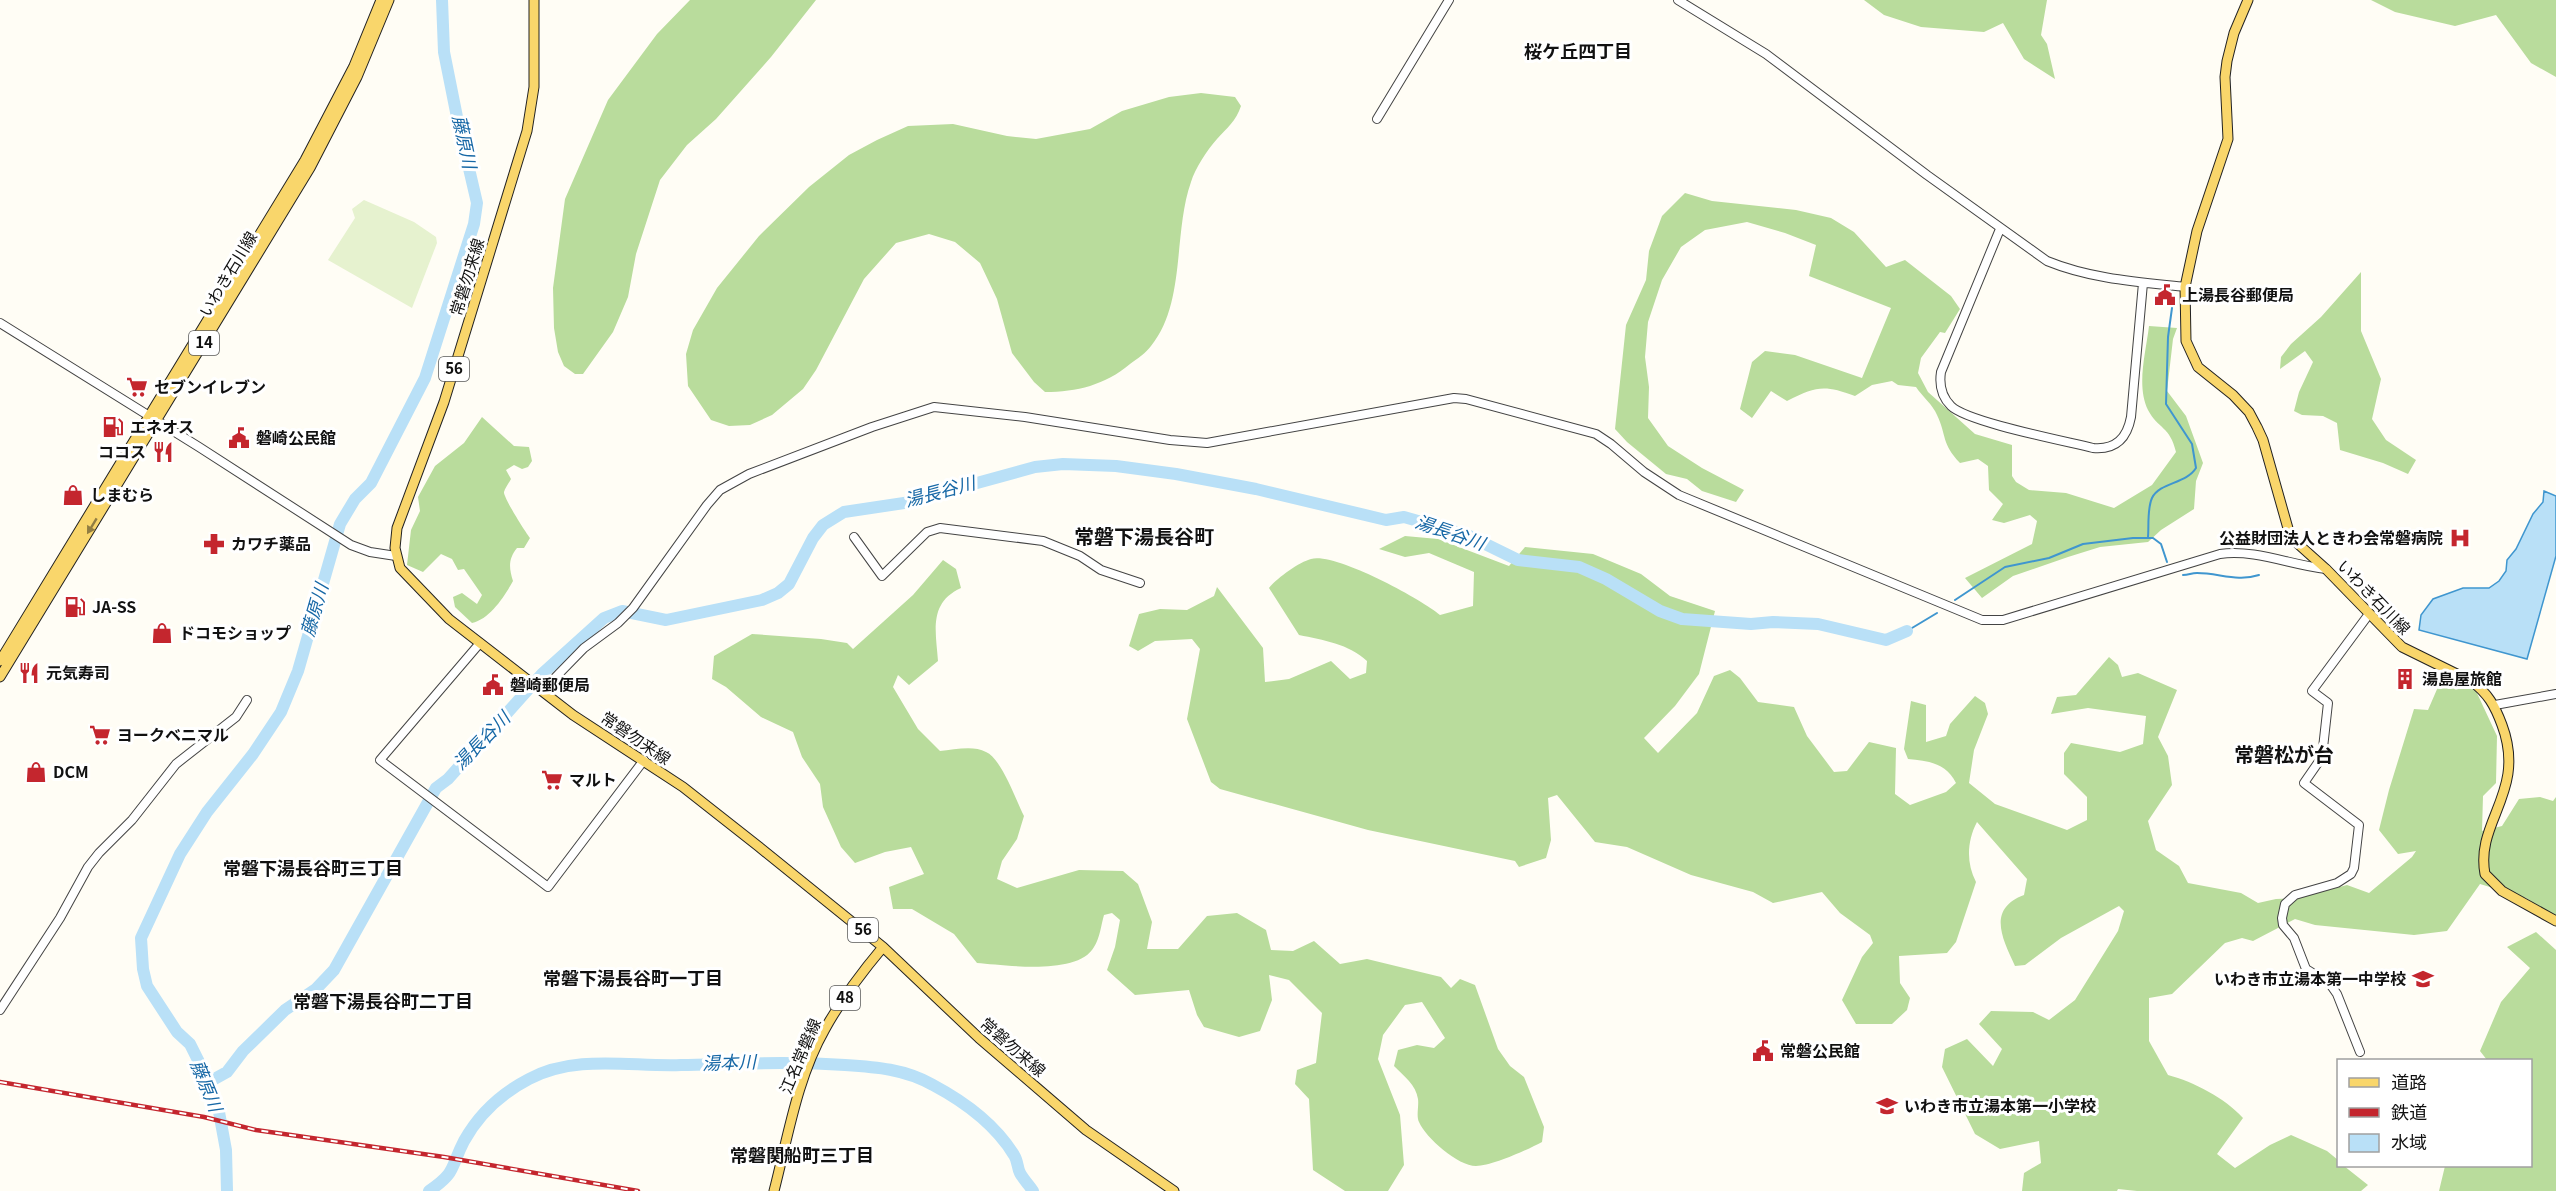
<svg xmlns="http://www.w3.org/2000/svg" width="2556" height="1191" font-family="Georgia,'Noto Sans JP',serif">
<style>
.forest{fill:#b9dc9c}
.pitch{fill:#e6f2cf}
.water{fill:#b9e0f7;stroke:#3f96cf;stroke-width:1.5}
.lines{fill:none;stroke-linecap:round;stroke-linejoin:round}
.stream{stroke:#3f96cf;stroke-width:2}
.river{stroke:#b9e0f7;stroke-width:12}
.minor-casing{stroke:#444;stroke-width:10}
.major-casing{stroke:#222;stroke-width:11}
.minor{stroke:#fff;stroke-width:8}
.major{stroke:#f9d66b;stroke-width:9}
.rail-casing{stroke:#c4262e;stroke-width:4.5}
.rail{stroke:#fff;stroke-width:2;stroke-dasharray:7;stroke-linecap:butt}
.oneway{fill:#917d42}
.labels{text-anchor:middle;stroke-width:6;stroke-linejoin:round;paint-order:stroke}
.shield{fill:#fff;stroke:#585858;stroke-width:1.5}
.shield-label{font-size:15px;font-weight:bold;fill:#111}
.street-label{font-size:16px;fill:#111;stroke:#fff}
.poi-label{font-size:16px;font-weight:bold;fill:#111;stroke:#fff;text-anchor:start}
.neighbourhood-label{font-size:18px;font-weight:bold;fill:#111;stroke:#fff}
.water-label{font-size:18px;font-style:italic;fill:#1768a6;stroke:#fff}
.quarter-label{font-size:20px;font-weight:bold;fill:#111;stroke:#fff}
</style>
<rect width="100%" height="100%" fill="#fffdf5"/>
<path class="forest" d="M 690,0 L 816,0 L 771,57 L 716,119 L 687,145 L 660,180 L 636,254 L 628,297 L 613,332 L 583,374 L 575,374 L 564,366 L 558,352 L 554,328 L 553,288 L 565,199 L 608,100 L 657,34 Z
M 1864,0 L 2047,0 L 2041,35 L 2047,44 L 2055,79 L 2024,59 L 2003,23 L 1984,32 L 1921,27 L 1884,15 Z
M 2371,0 L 2556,0 L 2556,77 L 2531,63 L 2496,15 L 2455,26 L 2395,12 Z
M 1201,93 L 1235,97 L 1241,106 C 1236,121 1227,128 1217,139 C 1207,150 1195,169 1191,182 C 1173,233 1186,303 1151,346 C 1146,353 1137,359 1130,364 C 1105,385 1077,392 1045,392 L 1034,382 L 1012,353 L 997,299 L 980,263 L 955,242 L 929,234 L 896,243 L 864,279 L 816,370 L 803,389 L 772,415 L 750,425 L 729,426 L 711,420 L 688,386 L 686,354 L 693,330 L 717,288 L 759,236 L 809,187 L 849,155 L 877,140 L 908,126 L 953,124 L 1007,136 L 1036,139 L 1090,129 L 1122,111 L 1169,97 Z
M 1685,193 L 1712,201 L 1796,210 L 1831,218 L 1854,232 L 1886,267 L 1905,260 L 1951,296 L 1960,309 L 1945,333 L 1940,332 L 1921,358 L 1918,373 L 1928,392 L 1975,434 L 2012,445 L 2012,476 L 2016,482 L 2029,490 L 2066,493 L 2114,508 L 2152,485 L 2176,452 C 2170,426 2158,429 2148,410 C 2136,386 2146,352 2149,326 L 2177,328 L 2173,339 L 2167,391 L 2186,416 L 2203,463 L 2196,481 L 2194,509 L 2161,530 L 2148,542 L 2100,547 L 2068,557 L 2013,576 L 1982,598 L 1965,578 L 2032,544 L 2037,521 L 2030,515 L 2004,523 L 1992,520 L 2003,504 L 1989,490 L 1988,466 L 1978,459 L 1960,463 C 1941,443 1947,436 1937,415 C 1933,405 1922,396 1916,387 L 1898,385 L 1892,381 L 1872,385 L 1855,396 C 1824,385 1817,386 1787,401 L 1771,391 L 1752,418 L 1740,409 L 1752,362 L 1765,351 L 1795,355 L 1862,378 L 1891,308 L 1809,276 L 1816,245 L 1785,233 L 1747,222 L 1705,230 L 1681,247 L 1662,280 L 1648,322 L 1645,357 L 1649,387 L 1648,418 L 1668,446 L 1702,468 L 1744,490 L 1736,502 L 1702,491 L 1687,479 L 1666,474 L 1627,442 L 1615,429 L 1626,325 L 1646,280 L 1649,251 L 1662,216 Z
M 2361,272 L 2361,331 L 2381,379 L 2372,419 L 2386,440 L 2416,460 L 2408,474 L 2383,463 L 2340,450 L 2337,423 L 2323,416 L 2302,415 L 2294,411 L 2299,392 L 2313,362 L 2305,351 L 2280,369 L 2281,357 L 2291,344 L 2321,317 Z
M 482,417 L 514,446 L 529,447 L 532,461 L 528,467 L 522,469 L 514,465 L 506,470 L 511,479 C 509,483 505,488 504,492 C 503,497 526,533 530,538 L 524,548 L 517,548 C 508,559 509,568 513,581 C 504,597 490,619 472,623 L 455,607 L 453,597 L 462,593 L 477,604 L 482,595 L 464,569 L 458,570 L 452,559 L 441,554 L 423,572 L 407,565 L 411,530 L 420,511 L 418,497 L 435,466 L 464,443 Z
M 1405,536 L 1438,539 L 1509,566 L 1525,547 L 1593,554 L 1641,574 L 1670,596 L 1715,611 L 1699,674 L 1675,706 L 1644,738 L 1658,753 L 1697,713 L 1714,676 L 1730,670 L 1740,678 L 1758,702 L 1794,707 L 1807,736 L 1834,772 L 1847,771 L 1869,742 L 1896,748 L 1895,794 L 1910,805 L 1946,792 L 1956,783 C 1946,763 1929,761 1908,759 L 1904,749 L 1911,701 L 1926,705 L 1926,742 L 1946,736 L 1950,724 L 1975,696 L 1985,703 L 1988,714 L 1974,750 L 1969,783 L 1995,804 L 2067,830 L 2087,820 L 2087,797 L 2064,774 L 2064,753 L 2071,743 L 2120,752 L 2143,744 L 2146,716 L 2088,708 L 2051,714 L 2057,697 L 2076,695 L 2109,657 L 2118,665 L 2122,677 L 2138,673 L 2177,690 L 2158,737 L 2168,756 L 2172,785 L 2148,821 L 2156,850 L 2179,866 L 2188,883 L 2241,893 L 2258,903 L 2276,899 L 2299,898 L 2347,885 L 2369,893 L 2412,857 L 2416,851 L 2398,854 L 2379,830 L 2389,790 L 2414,709 L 2428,710 L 2441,680 L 2450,677 L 2476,691 L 2497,736 L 2496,783 L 2483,796 L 2482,831 L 2502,826 L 2519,799 L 2540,797 L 2553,801 L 2556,797 L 2556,917 L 2526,898 L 2480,884 L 2447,931 L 2414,935 L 2315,925 L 2295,919 L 2253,941 L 2242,938 L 2225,943 L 2172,994 L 2149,998 L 2149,1041 L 2168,1075 C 2194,1082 2225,1098 2243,1118 L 2217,1154 L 2235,1168 L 2270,1145 L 2291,1135 L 2327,1151 L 2338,1160 L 2338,1166 L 2344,1166 L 2368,1185 L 2361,1191 L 2137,1191 L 2118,1189 L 2117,1191 L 2022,1191 L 2024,1173 L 2041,1163 L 2039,1141 L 2000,1149 L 1975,1134 L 1942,1067 L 1945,1049 L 1967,1039 L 1993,1066 L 2002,1049 L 1979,1024 L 1991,1011 L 2033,1012 L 2049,1020 L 2075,1000 L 2118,931 L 2124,911 L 2119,906 L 2061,938 L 2025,965 L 2015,966 C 2002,938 1987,909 2024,895 L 2027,879 L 1977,822 C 1967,841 1966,863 1976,882 L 1956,942 L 1947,953 L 1899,956 L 1900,983 L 1910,998 L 1907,1010 L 1892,1024 L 1856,1024 L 1842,1000 L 1862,957 L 1873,943 L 1870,935 L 1840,913 L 1822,892 L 1773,903 L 1753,892 L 1691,875 L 1627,847 L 1595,842 L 1557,795 L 1548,798 L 1551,840 L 1546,858 L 1519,867 L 1515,861 L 1368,830 L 1220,789 L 1211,782 L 1187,719 L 1200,649 L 1192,639 L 1155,641 L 1138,651 L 1129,646 L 1139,614 L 1160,609 L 1187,610 L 1214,596 L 1217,587 L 1263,648 L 1265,682 L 1289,679 L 1331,661 L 1350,679 L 1366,673 L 1367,661 C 1349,644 1323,640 1299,635 L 1269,588 C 1276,579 1299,562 1311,559 C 1335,552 1421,599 1440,615 L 1473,606 L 1474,572 L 1429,553 L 1405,557 L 1379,549 Z
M 943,560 L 956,569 L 961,588 C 928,603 936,632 938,661 L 909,685 L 898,675 L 893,687 L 918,729 L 940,751 C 954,750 973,745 986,752 C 1002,759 1016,801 1024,816 L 1017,839 L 1002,861 L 997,879 L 1017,888 L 1079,870 L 1123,871 L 1138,884 L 1152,922 L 1147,949 L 1178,949 L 1207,916 L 1237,913 L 1266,930 L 1271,950 L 1293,951 L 1314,941 L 1340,964 L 1367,959 L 1441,977 L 1451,988 L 1460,979 L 1475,985 L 1498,1049 L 1510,1066 L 1524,1077 L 1544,1127 L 1542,1142 C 1527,1150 1492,1166 1476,1166 C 1458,1166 1426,1138 1419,1122 C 1416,1116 1419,1106 1418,1099 C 1416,1085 1404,1076 1394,1066 L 1398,1050 L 1417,1045 L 1434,1048 L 1445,1038 L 1422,1002 L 1405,1005 L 1383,1035 L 1378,1059 L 1400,1115 L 1404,1165 L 1388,1191 L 1345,1191 L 1313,1170 L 1309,1099 L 1295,1084 L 1297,1070 L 1316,1063 L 1322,1013 L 1289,980 L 1269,975 L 1272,1000 L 1260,1031 L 1239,1037 L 1204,1027 L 1197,1015 L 1189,990 L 1135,995 L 1107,970 L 1115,947 L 1120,920 L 1112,913 L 1104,915 C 1101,925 1100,938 1094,947 C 1078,976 1005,965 977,963 L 954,934 L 912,909 L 893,909 L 889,887 L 924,874 L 911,847 L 885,852 L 855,863 L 841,847 L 823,807 L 820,784 L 802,757 L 793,732 L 761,717 L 726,687 L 712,679 L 714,656 L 752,634 L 821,639 L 847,643 L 853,649 L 913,595 Z
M 2536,932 L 2556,950 L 2556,1191 L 2439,1191 L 2445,1166 L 2530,1166 L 2530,1060 L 2487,1060 L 2480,1051 L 2501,1002 L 2530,968 L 2507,947 Z"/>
<path class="pitch" d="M 364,200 L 414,222 L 436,237 L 437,243 L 412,308 L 328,260 L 355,218 L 352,209 Z"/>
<path class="water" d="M 2544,491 L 2556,496 L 2556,556 L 2527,659 L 2419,630 L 2421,615 L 2433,599 L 2463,588 L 2489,588 L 2499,581 L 2506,571 L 2507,560 L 2516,549 L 2533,514 L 2543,502 Z"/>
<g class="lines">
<path class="stream" d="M 2148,537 C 2149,526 2147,509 2152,498 C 2160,482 2186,484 2196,468 L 2192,444 L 2166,404 L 2168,337 L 2172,308
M 2183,575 C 2189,575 2191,573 2197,573 C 2219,573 2237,582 2259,575
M 1955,600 L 2005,567 L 2049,558 L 2083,544 L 2133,538 L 2153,538 L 2161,544 L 2167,562
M 1907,631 L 1937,613"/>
<path class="river" d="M 209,1082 L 227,1072 L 243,1051 L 285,1010 L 316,989 L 334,970 L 436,788 L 448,779 L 542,674 L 604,618 L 622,611 L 666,620 L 762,600 L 778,593 L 789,584 L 813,538 L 823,525 L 844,512 L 904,503 L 1035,467 L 1063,464 L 1116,466 L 1176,474 L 1256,489 L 1386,520 L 1404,517 L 1467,535 L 1518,560 L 1579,567 L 1606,579 L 1660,611 L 1682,619 L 1751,624 L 1773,622 L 1818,624 L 1886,640 L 1907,631
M 227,1191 L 226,1150 L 219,1112 L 209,1082 L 190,1044 L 177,1032 L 147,986 L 143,969 L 141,938 L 180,854 L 207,812 L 253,754 L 281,712 L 298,671 L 340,524 L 355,499 L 371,483 L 425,378 L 474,224 L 477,203 L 457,117 L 444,52 L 442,0
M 429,1191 C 457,1172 450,1168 464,1141 C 479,1114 502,1093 529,1079 C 576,1054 631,1067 681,1065 C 736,1064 790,1061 845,1065 C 876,1067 905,1069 933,1085 C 965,1102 995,1124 1014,1155 C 1018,1161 1017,1167 1020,1173 C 1023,1179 1029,1185 1033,1191"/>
<defs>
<path id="minor" d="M 1678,0 L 1766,54 L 1927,175 L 2047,261 C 2091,279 2138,282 2185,287
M 1377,119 L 1449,0
M 2000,229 L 1941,372 C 1939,385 1941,396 1951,406 C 1967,422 2065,441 2093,448 C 2116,450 2127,438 2131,417 L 2143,283
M 0,323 L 199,447 L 351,545 L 370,552 L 396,556
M 854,537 L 882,576 L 927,532 L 940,528 L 1043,541 L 1080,556 L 1101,570 L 1140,583
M 480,643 L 380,760 L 548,887 L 644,760
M 542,691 L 584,648 L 618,623 L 633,608 L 707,505 L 720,490 L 749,474 L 872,427 L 934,407 L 1025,417 L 1170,440 L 1207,443 L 1454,398 L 1466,399 L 1596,434 L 1611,444 L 1644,472 L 1679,495 L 1982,620 L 2003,620 L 2220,554 C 2255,549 2291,565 2326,569
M 2495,705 L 2556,694
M 0,1010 L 60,918 L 88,867 L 99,853 L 132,820 L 176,764 L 236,717 L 247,700
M 2360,1052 L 2337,994 L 2330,984 L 2306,969 L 2294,938 L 2283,925 L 2282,918 L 2285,904 L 2295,895 L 2337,883 L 2351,874 L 2354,868 L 2359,825 L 2304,783 L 2322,757 L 2328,703 L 2312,691 L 2369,614"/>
<path id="major" d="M 534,0 L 534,87 L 527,131 L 444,402 L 397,528 L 395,548 L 400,568 L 449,619 L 573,715 L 683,787 L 758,846 L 883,947 L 979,1038 L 1086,1130 L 1174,1191
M 2248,0 L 2234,33 L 2227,61 L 2225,77 L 2228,139 L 2197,231 L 2185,287 L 2186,341 L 2198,367 L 2233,395 L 2249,412 L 2257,427 L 2263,440 L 2289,532 L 2297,543 L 2326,569 L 2402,647 L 2471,681 C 2488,693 2495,706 2502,725 C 2527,792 2475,821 2485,874 L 2502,891 L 2556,921
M 0,661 L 305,160 L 354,66 L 381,0
M 0,677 L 310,168 L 357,77 L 389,0
M 774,1191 C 788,1137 797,1078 825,1029 C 841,1000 862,972 883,947"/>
</defs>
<use href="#minor" class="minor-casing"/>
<use href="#major" class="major-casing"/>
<use href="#minor" class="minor"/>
<use href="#major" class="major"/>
<defs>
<path id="rail" d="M 0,1082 L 204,1117 L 256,1130 L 444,1157 L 638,1191"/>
</defs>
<use href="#rail" class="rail-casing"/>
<use href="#rail" class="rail"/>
</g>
<defs><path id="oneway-solid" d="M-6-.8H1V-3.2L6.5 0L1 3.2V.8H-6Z" transform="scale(1.5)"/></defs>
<use class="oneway" href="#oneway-solid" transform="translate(92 526) rotate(121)"/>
<defs>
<symbol id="civic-bare" viewBox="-9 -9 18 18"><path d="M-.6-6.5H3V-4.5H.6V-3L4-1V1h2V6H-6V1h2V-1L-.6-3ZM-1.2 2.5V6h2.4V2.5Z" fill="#c4262e" stroke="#fff" stroke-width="2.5" paint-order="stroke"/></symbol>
<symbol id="supermarket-bare" viewBox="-9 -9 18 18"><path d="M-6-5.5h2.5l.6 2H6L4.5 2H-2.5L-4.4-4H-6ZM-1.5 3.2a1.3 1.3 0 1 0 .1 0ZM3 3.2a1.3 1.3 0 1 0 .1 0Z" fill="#c4262e" stroke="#fff" stroke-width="2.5" paint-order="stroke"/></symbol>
<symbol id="fuel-bare" viewBox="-9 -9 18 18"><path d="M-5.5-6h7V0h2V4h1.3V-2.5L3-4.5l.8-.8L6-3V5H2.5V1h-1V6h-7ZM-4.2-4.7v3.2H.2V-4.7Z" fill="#c4262e" stroke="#fff" stroke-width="2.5" paint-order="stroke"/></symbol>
<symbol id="restaurant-bare" viewBox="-9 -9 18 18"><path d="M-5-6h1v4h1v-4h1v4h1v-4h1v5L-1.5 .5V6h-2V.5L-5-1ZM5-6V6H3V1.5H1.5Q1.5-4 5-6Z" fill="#c4262e" stroke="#fff" stroke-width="2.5" paint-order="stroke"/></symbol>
<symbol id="shop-bare" viewBox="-9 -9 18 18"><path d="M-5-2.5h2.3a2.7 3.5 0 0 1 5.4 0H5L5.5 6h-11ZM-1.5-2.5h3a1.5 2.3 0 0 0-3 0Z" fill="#c4262e" stroke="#fff" stroke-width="2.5" paint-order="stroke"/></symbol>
<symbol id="hospital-bare" viewBox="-9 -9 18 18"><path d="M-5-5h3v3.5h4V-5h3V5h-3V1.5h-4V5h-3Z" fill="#c4262e" stroke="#fff" stroke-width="2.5" paint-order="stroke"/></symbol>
<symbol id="pharmacy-bare" viewBox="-9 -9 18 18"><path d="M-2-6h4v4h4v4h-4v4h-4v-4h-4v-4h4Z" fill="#c4262e" stroke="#fff" stroke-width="2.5" paint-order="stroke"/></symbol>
<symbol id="building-bare" viewBox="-9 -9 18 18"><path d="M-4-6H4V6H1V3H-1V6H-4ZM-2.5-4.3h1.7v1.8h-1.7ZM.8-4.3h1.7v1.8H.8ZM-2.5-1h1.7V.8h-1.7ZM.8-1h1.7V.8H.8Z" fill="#c4262e" stroke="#fff" stroke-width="2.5" paint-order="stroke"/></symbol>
<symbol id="school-bare" viewBox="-9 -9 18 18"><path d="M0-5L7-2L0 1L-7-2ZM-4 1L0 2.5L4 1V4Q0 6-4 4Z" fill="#c4262e" stroke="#fff" stroke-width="2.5" paint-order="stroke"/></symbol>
</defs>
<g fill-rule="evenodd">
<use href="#civic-bare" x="2150" y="280" width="30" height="30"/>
<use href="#supermarket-bare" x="122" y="372" width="30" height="30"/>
<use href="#fuel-bare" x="98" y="412" width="30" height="30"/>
<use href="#civic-bare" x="224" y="423" width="30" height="30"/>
<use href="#restaurant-bare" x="148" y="437" width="30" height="30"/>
<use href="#shop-bare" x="58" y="480" width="30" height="30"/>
<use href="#hospital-bare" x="2445" y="523" width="30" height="30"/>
<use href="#pharmacy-bare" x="199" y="529" width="30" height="30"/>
<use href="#fuel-bare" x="60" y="592" width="30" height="30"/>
<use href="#shop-bare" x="147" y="618" width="30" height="30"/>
<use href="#restaurant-bare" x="14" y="658" width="30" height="30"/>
<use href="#building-bare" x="2390" y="664" width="30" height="30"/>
<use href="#civic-bare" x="478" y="670" width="30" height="30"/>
<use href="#supermarket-bare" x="85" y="720" width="30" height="30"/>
<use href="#shop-bare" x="21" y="757" width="30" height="30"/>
<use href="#supermarket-bare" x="537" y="765" width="30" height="30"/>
<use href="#school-bare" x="2408" y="964" width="30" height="30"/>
<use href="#civic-bare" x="1748" y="1036" width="30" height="30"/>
<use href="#school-bare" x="1872" y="1091" width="30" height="30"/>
</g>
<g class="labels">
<g class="shield">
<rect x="189" y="331" width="30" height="24" rx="4.5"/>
<rect x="439" y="357" width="30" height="24" rx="4.5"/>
<rect x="848" y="918" width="30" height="24" rx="4.5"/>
<rect x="830" y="986" width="30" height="24" rx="4.5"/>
</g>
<g class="shield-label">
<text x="204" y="348">14</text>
<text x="454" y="374">56</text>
<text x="863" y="935">56</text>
<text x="845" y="1003">48</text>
</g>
<g class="street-label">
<text transform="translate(228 274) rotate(-59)" y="6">いわき石川線</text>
<text transform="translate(467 277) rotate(-73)" y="6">常磐勿来線</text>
<text transform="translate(2374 597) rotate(46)" y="6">いわき石川線</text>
<text transform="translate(636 738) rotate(34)" y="6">常磐勿来線</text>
<text transform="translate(1013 1047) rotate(41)" y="6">常磐勿来線</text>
<text transform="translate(800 1056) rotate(-67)" y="6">江名常磐線</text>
</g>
<g class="poi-label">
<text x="2182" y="301">上湯長谷郵便局</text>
<text x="154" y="393">セブンイレブン</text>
<text x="130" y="433">エネオス</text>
<text x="256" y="444">磐崎公民館</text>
<text x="146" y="458" text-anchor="end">ココス</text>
<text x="90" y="501">しまむら</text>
<text x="2443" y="544" text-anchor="end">公益財団法人ときわ会常磐病院</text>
<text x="231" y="550">カワチ薬品</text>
<text x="92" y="613">JA-SS</text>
<text x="179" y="639">ドコモショップ</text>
<text x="46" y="679">元気寿司</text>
<text x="2422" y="685">湯島屋旅館</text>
<text x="510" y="691">磐崎郵便局</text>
<text x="117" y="741">ヨークベニマル</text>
<text x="53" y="778">DCM</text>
<text x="569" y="786">マルト</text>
<text x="2406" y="985" text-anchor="end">いわき市立湯本第一中学校</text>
<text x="1780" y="1057">常磐公民館</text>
<text x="1904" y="1112">いわき市立湯本第一小学校</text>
</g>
<g class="neighbourhood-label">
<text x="1578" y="58">桜ケ丘四丁目</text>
<text x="313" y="875">常磐下湯長谷町三丁目</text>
<text x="633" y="985">常磐下湯長谷町一丁目</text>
<text x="383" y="1008">常磐下湯長谷町二丁目</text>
<text x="802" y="1162">常磐関船町三丁目</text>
</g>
<g class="water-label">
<text transform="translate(464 142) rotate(78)" y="6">藤原川</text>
<text transform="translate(940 492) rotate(-15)" y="6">湯長谷川</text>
<text transform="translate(1450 533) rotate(19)" y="6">湯長谷川</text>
<text transform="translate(315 610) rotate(-74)" y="6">藤原川</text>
<text transform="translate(482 741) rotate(-46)" y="6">湯長谷川</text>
<text transform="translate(729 1063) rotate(-2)" y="6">湯本川</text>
<text transform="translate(206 1086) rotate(68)" y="6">藤原川</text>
</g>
<g class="quarter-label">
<text x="1144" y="544">常磐下湯長谷町</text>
<text x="2284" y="762">常磐松が台</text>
</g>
</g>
<rect x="2337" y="1059" width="195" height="108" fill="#ffffff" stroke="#a0a0a0" stroke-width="1.5"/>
<rect x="2349" y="1078" width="30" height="9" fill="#f9d66b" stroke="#a0a0a0" stroke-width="1.5"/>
<text x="2391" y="1089" font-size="18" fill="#111111">道路</text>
<rect x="2349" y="1108" width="30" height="9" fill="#c4262e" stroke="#a0a0a0" stroke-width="1.5"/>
<text x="2391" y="1119" font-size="18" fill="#111111">鉄道</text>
<rect x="2349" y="1134" width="30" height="18" fill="#b9e0f7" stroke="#a0a0a0" stroke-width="1.5"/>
<text x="2391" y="1149" font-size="18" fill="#111111">水域</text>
</svg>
